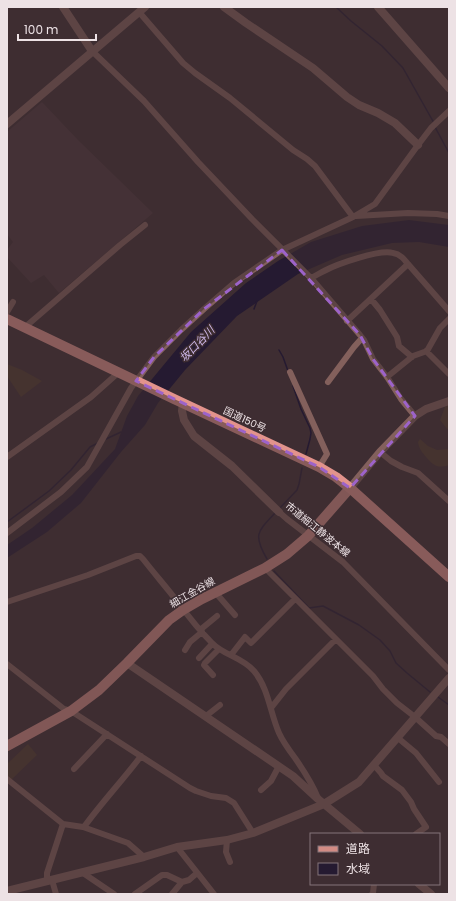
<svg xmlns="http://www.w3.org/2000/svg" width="456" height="901" font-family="Poppins,'Noto Sans JP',sans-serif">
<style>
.built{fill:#4d363c}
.green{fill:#4f3a2d}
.water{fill:#251a31}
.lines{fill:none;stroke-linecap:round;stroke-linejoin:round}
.stream{stroke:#251a31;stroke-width:1.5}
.minor{stroke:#83605c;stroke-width:6}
.tertiary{stroke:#83605c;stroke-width:8}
.primary{stroke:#d28b84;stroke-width:10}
.trunk{stroke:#e2938c;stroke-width:10}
.marked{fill:none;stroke:#9d63ca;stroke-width:3;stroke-dasharray:8 5;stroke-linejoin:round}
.labels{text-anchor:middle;stroke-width:3;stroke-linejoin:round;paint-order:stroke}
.street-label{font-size:10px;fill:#ede2e5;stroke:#3e2d32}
.water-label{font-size:11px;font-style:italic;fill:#ceb8ea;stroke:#3e2d32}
</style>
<rect width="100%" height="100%" fill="#3e2d32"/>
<path class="built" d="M 42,102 L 78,140 L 153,213 L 59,293 L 44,275 L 31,283 L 7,257 L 7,250 L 13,242 L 7,234 L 7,132 Z"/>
<path class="green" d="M 7,364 L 22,370 L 42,381 L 21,397 L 7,376 Z
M 449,405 L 449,428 L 447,429 L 440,420 L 445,407 Z
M 420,439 L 428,446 L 437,450 L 449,449 L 449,465 C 437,469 433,465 426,457 C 422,452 419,449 418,442 Z
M 28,744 L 37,755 L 11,780 L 7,777 L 7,764 Z"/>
<path class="water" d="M 409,220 L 449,225 L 449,247 L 419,242 L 392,243 L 342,255 L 298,274 L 237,316 L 185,370 L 158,403 L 145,425 L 121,452 L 81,503 L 47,532 L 7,558 L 7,545 L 32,528 L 72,495 L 115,449 L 127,416 L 138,396 L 191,332 L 246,283 L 278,261 L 311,242 L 362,226 Z"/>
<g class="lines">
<path class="stream" d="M 336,7 L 351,21 L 382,46 L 403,68 L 434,123
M 435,127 L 449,153
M 254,309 L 257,301
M 279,350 L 283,357 L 288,371
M 293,386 L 301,409 L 310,428 L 311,433 L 310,439 L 306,454
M 106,439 L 121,432
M 279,509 L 297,490 L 299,484 L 302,468
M 7,522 L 49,491 L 71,470 L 90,447 L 98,443
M 267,559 C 253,535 257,532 275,513
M 274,571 L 309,608 L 323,606 L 359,625 L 380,640 L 390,651 L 396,663 L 407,673 L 430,692
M 438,697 L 449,705"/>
<path class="minor" d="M 139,12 L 183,63 L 195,73 L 230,98 L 293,150 L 307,159 L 315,166 L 353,217
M 92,51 L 144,101 L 198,162 L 252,219 L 311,278 L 360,335 L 364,340 L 373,359 L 387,377 L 401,399 L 415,416
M 356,216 L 408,213 L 437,214 L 449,216
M 311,278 C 315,276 320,273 324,271 C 337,264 380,249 393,253 C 400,254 404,259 408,264 L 449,311
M 371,299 L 380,310 L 397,337 L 399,346 L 412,357
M 7,312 L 13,302
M 347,321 L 408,264
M 24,328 L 120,245 L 145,225
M 426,351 L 449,374
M 290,372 L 327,454 L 319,467
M 387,377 L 413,356 L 427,351 L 440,328 L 449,319
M 328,382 L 354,347 L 362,338
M 380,452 L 391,461 L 402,467 L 418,473 L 449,501
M 7,457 L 91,397 L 118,373
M 279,512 L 287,519 L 343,562 L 449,670
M 7,533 L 61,492 L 87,467 L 131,388 L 154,357 L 181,330 L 204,309 L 234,283 L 282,250 L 353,217 L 375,204 L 418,145 L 431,128 L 449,111
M 265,568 L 373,676 L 383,689 L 397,703 L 415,717 L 436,736 L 441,737 L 449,744
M 215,592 L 235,615
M 7,602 L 88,575 L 136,556 L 140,556 L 143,559 C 154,573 166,587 177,601 C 188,616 199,630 212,643 C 223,655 242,657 254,671 C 269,689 270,713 279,733 C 283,742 289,750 295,758 C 304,771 312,783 318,798
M 200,630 L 217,616
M 185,650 L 190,642 L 202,632
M 231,655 L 245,637 L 251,643 L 295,599
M 199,658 L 212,644
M 7,664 L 64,709 L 71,711 L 190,788 L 196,791 L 211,796 L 226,798 L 234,803 L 253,833
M 213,675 L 204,665 L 205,663 L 219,649
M 271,708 L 286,689 L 336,639
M 206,716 L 220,705
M 398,738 L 416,753 L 439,782
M 374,765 L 381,773 L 383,776 L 402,790 L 411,802 L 414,809 L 426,827 L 416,834
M 74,769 L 107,734
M 7,779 L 63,824 L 83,827 L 128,843 L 144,857
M 261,790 L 271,781 L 279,766
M 84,827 C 102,802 123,780 141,756
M 227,840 L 226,852 L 230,862
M 177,847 L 214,894
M 83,873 L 114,894
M 52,880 L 56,894
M 47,882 L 47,873 L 63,824
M 135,894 L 162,875 L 167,875 L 182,882 L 189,880 L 197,873
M 172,894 L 182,882
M 372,894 L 373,893 L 374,884"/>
<path class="tertiary" d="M 63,7 L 92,51
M 224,7 L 246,23 L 313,68 L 347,97 L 359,105 L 378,113 L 395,123 L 418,145
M 378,7 L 449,88
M 7,124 L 145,7
M 183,403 L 182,411 L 184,420 L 194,436 L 232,466 L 279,512
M 350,488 L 380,452 L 415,416 L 426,409 L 449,401
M 127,663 L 293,776 L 318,799 L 360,834
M 419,884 L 431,894
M 7,891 L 144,857 L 177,847 L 227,840 L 253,833 L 324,804 L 359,782 L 449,678"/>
<path class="primary" d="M 7,746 L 71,711 L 99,690 L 127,663 L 169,620 L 183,610 L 202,599 L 265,568 L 287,554 L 308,536 L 350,488"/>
<path class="trunk" d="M 7,319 L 174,399 L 319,467 L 336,477 L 350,488 L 449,577"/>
</g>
<path d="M0 0H456V901H0ZM 282,250 L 360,335 L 373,359 L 415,416 L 350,488 L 319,467 L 136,381 L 154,357 L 204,309 Z" fill="#3e2d32" fill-opacity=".55" fill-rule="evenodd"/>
<path class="marked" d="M 282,250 L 360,335 L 373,359 L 415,416 L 350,488 L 319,467 L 136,381 L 154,357 L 204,309 Z"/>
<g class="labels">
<g class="street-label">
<text transform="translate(245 419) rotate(25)" y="4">国道150号</text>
<text transform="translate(318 529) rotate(39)" y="4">市道細江静波本線</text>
<text transform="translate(192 592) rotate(-30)" y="4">細江金谷線</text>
</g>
<g class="water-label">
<text transform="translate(197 344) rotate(-46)" y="4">坂口谷川</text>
</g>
</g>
<rect width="456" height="901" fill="none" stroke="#ede2e5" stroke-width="16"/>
<rect x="310" y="833" width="130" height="52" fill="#3e2d32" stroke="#84757a"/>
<rect x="318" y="846" width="20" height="6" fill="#d28b84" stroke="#84757a"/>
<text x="346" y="853" font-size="12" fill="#ede2e5">道路</text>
<rect x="318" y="863" width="20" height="12" fill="#251a31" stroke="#84757a"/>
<text x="346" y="873" font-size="12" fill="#ede2e5">水域</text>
<path d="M18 34v6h78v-6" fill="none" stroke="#ede2e5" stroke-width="2"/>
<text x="24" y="34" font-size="12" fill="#ede2e5" stroke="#3e2d32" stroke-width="3" paint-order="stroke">100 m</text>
</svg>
